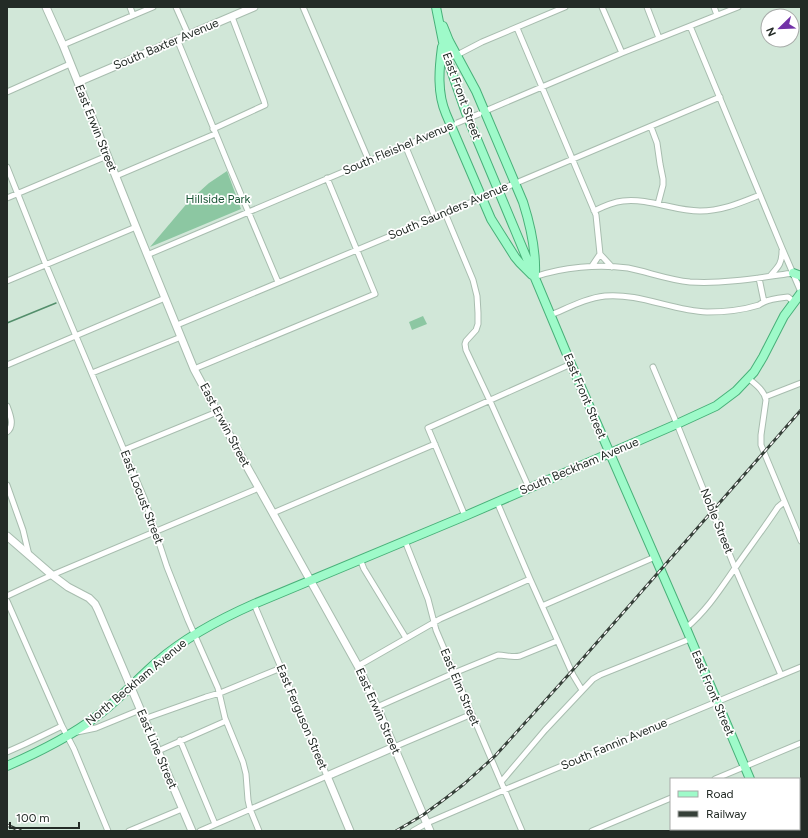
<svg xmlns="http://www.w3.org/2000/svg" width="808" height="838" font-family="Figtree,sans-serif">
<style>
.green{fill:#8cc7a2}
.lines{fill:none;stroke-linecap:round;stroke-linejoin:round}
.stream{stroke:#538e6b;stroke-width:1.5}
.street-casing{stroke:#a8bdaf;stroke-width:7}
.secondary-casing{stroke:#a8bdaf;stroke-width:9}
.primary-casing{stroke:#49b079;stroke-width:10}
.street{stroke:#fff;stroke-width:5}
.secondary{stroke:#fff;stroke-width:7}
.primary{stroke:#9efac9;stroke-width:8}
.rail-casing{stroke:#364039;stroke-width:3}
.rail{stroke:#fff;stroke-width:1.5;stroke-dasharray:4.5;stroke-linecap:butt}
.street-bridge-casing{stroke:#a8bdaf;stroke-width:7;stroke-linecap:butt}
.street-bridge{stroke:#fff;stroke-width:5}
.labels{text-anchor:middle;stroke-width:3.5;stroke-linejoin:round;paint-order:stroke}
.street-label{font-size:12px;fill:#232b26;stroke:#fff}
.park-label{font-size:12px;fill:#1a5636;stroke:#fff}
</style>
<rect width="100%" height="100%" fill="#d1e7d8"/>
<path class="green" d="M 227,171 L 241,209 L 150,247 L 189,201 L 209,183 Z
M 423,316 L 427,324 L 412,330 L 409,322 Z"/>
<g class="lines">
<path class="stream" d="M 7,323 L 56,303"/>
<defs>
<path id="street" d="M 130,7 L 133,15
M 176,7 L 188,34
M 303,7 L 369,161
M 602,7 L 622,53
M 647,7 L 659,38
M 714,7 L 717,15
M 690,26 L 782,248 L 801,292
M 517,28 L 596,215 L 600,254 L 612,267
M 177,39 L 229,166 L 278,282
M 63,45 L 153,7
M 457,55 L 482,42 L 565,7
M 7,92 L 70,64
M 483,112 L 622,53 L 738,7
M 651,127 L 657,143 L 660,164 L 663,179 L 663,185 L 658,204
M 213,129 L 265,105 L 264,101 L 232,17
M 405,145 L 435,217
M 7,167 L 46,265 L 145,500 L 167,567 L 188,620 L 218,688 L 225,718 L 243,762 L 246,774 L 248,800 L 250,809 L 259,831
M 116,176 L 215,134
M 509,186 L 720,97
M 7,198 L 107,156
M 594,211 C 604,206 613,202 623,201 C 649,198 674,211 700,211 C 722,211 740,203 760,195
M 445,213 L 473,280 L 477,296 L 478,313 L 478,324 L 476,330 L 466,341 L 465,344 L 466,350 L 490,401 L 529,488
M 147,255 L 454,125
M 592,266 L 600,254
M 770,276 C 778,267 782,264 782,251
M 534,277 C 563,267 598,264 628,268 C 648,272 669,280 690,282 C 725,284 758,278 793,273
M 759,278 L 764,302
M 7,281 L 136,227
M 551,315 C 568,308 586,298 605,296 C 640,293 673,311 707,312 C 723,312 743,310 759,305 C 760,304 762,303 764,302 C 770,299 780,298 788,297 L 794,302
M 177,325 L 484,197
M 7,365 L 165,298
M 653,367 L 677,424 L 735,568 L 781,675
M 194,369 L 375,294 L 327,178
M 92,373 L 181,337
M 748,378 C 755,384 764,390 766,400 L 761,435 L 761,445 L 801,541
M 765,397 L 801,383
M 7,406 C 10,414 15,426 7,432
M 124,450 L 217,412
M 7,485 L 23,530 L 29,555
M 497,502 L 530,579 L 573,675 L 582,690
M 273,513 L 435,444
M 465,516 L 428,428 L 571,364
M 405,541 L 428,599 L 436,630 L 522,831
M 360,559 L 364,569 L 406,638
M 7,596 L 52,575 L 259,488
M 7,601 L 62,726 L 74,749 L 108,831
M 542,606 L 655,557
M 686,628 C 707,610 719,591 735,568 C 749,548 764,528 778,507 L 784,502
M 358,666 L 440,619 L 530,579
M 377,707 L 454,673 L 498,655 C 506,655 512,658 520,656 L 557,641
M 144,719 L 206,697 L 220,693 L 281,668
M 77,732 L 96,728 L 140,710
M 180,740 L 215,824
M 394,747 L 472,714
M 158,751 L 226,721
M 7,752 L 25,744 L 62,726
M 715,779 L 801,743
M 501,782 L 545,730 L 593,679 L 600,675 L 690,639
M 129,831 L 182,809
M 200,831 L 327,776 L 254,604
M 413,831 L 427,823 L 504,790 L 801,667
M 592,831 L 671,798"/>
<path id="secondary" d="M 46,7 L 63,45 L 136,227 L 194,369 L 236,447 L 358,666 L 377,707 L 430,831
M 78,82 L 254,7
M 7,536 L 52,575 L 68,587 L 89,598 L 95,604 L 98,610 L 192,831
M 350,831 L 327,776 L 394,747"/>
<path id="primary" d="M 436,7 L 443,42 L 449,64 L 466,113 L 571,364 L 686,628 L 750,779
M 443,26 L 449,41 L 476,91 L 523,202 C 530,224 536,251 535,274
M 442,47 C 439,69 437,93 446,114 L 491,219 L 515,257 L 520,263 L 532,275
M 793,273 L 801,276
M 7,766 C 39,752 70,737 97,716 C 119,700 137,679 158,661 C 187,636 220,619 254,604 L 465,516 L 677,424 L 716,406 L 736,391 L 754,372 L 763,357 L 784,316 L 801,293
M 799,819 L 801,818
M 771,831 L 776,829"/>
</defs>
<use href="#street" class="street-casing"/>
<use href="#secondary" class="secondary-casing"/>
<use href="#primary" class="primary-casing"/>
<use href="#street" class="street"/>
<use href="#secondary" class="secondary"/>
<use href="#primary" class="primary"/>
<defs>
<path id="rail" d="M 7,825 L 21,831
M 396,831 L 423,815 L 446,798 L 464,784 L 495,756 L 571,672 L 801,410"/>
</defs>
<use href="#rail" class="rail-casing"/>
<use href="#rail" class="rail"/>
<defs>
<path id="street-bridge" d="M 457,123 L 479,114
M 487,195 L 509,186"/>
</defs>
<use href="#street-bridge" class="street-bridge-casing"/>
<use href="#street-bridge" class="street-bridge"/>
</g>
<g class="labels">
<g class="street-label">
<text transform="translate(166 44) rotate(-23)" y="4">South Baxter Avenue</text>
<text transform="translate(462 96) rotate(70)" y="4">East Front Street</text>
<text transform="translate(96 128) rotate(68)" y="4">East Erwin Street</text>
<text transform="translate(398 148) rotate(-23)" y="4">South Fleishel Avenue</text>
<text transform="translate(448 211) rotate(-23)" y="4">South Saunders Avenue</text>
<text transform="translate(585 396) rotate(67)" y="4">East Front Street</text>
<text transform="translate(225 425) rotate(62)" y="4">East Erwin Street</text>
<text transform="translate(579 466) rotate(-23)" y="4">South Beckham Avenue</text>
<text transform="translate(142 497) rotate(69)" y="4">East Locust Street</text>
<text transform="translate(717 521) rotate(68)" y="4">Noble Street</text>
<text transform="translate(136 682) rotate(-40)" y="4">North Beckham Avenue</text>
<text transform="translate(460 687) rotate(67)" y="4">East Elm Street</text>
<text transform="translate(713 693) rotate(67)" y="4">East Front Street</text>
<text transform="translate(378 711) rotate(66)" y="4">East Erwin Street</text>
<text transform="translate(302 717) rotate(67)" y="4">East Ferguson Street</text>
<text transform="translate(614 744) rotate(-23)" y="4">South Fannin Avenue</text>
<text transform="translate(157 749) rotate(67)" y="4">East Line Street</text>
</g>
<g class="park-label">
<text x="218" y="203">Hillside Park</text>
</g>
</g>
<rect width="808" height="838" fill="none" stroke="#232b26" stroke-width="16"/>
<rect x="670" y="778" width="130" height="52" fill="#ffffff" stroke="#a7aaa8"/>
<rect x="678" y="791" width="20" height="6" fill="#9efac9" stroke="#a7aaa8"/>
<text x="706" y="798" font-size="12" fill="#232b26">Road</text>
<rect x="678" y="811" width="20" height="6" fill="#364039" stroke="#a7aaa8"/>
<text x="706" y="818" font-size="12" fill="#232b26">Railway</text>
<g transform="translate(780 28) rotate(247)"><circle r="19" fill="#ffffff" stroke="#a7aaa8"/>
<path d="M0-3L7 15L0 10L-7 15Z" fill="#7232a7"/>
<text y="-6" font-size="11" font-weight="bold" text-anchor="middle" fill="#232b26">N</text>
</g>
<path d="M10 822v6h69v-6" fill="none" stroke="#232b26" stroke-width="2"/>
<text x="16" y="822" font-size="12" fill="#232b26" stroke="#ffffff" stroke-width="3" paint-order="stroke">100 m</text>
</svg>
